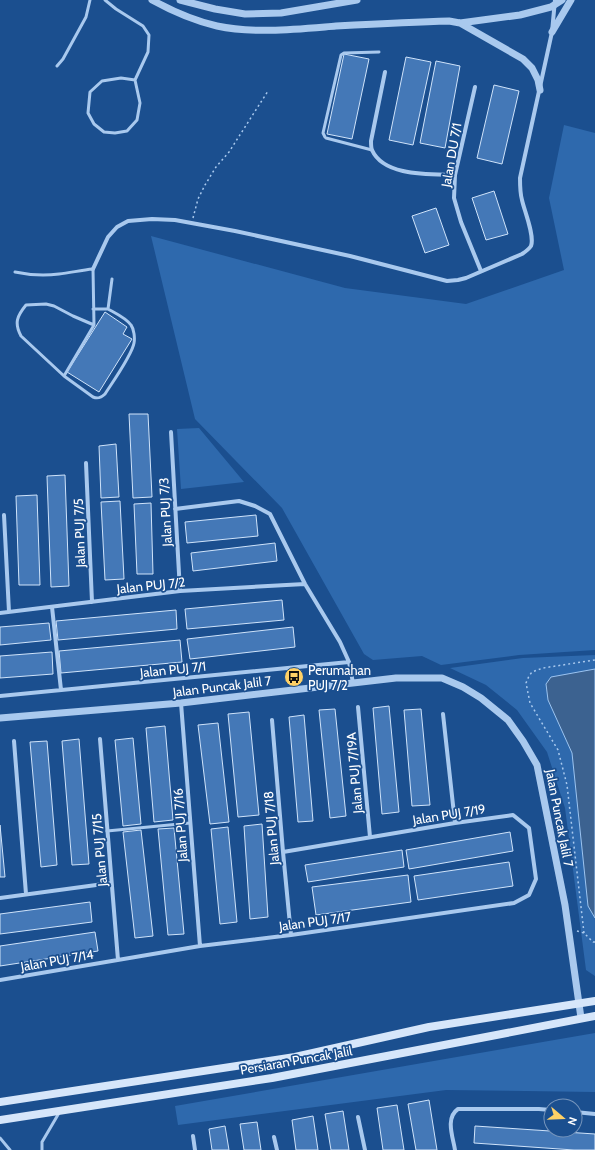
<svg xmlns="http://www.w3.org/2000/svg" width="595" height="1150" font-family="Cabin,sans-serif">
<style>
.green{fill:#2e69ad}
.water{fill:#3c6290;stroke:#9cc4f0}
.building{fill:#4478b7;stroke:#cfe3fa}
.lines{fill:none;stroke-linecap:round;stroke-linejoin:round}
.path{stroke:#a9c9ee;stroke-width:1.5;stroke-dasharray:2 3;stroke-linecap:butt}
.service{stroke:#a9c9ee;stroke-width:3}
.minor{stroke:#a9c9ee;stroke-width:4}
.tertiary{stroke:#a9c9ee;stroke-width:7}
.secondary{stroke:#d6e6fa;stroke-width:8}
.labels{text-anchor:middle;stroke-width:3.5;stroke-linejoin:round;paint-order:stroke}
.street-label{font-size:13px;fill:#fff;stroke:#1b4f8f}
.poi-label{font-size:13px;fill:#fff;stroke:#1b4f8f;text-anchor:start}
</style>
<rect width="100%" height="100%" fill="#1b4f8f"/>
<path class="green" d="M 564,125 L 595,133 L 595,650 L 519,655 L 441,665 L 422,656 L 373,660 L 364,654 L 282,508 L 195,419 L 151,236 L 345,288 L 466,304 L 564,270 L 549,198 Z
M 199,428 L 244,482 L 181,489 L 177,429 Z
M 595,655 L 595,976 L 586,970 L 565,808 L 547,752 L 517,710 L 486,685 L 450,668 L 523,658 Z
M 595,1033 L 595,1092 L 446,1090 L 178,1125 L 175,1106 Z"/>
<path class="water" d="M 595,669 L 595,918 L 588,906 L 572,753 L 548,700 L 546,684 L 551,677 Z"/>
<path class="building" d="M 344,54 L 369,59 L 352,139 L 327,134 Z
M 406,57 L 431,62 L 413,145 L 389,140 Z
M 436,61 L 460,66 L 445,148 L 420,143 Z
M 494,85 L 519,91 L 502,164 L 477,158 Z
M 494,191 L 508,234 L 486,240 L 472,198 Z
M 436,208 L 449,245 L 425,253 L 412,216 Z
M 105,312 L 127,327 L 123,334 L 132,339 L 99,392 L 67,372 Z
M 129,414 L 148,414 L 152,497 L 133,498 Z
M 116,444 L 119,497 L 101,498 L 99,446 Z
M 65,475 L 69,586 L 51,587 L 47,476 Z
M 37,495 L 40,585 L 19,585 L 16,496 Z
M 120,501 L 124,579 L 105,580 L 101,502 Z
M 151,503 L 153,574 L 137,574 L 134,504 Z
M 256,515 L 258,536 L 187,543 L 185,522 Z
M 275,543 L 277,561 L 193,571 L 191,553 Z
M 282,600 L 284,620 L 187,629 L 185,609 Z
M 176,610 L 177,629 L 58,640 L 56,621 Z
M 49,623 L 51,640 L 0,645 L 0,627 Z
M 293,627 L 295,647 L 190,659 L 187,639 Z
M 180,640 L 182,662 L 61,673 L 59,651 Z
M 52,652 L 53,674 L 0,678 L 0,656 Z
M 389,706 L 399,812 L 382,814 L 373,708 Z
M 335,709 L 346,816 L 330,818 L 319,710 Z
M 421,709 L 430,805 L 412,806 L 404,710 Z
M 249,712 L 259,815 L 238,817 L 228,714 Z
M 304,715 L 313,821 L 298,822 L 289,717 Z
M 218,723 L 229,822 L 210,824 L 198,725 Z
M 165,726 L 173,820 L 154,822 L 146,728 Z
M 133,738 L 141,824 L 123,826 L 115,740 Z
M 79,739 L 89,864 L 72,865 L 62,741 Z
M 47,741 L 57,865 L 41,867 L 30,742 Z
M 262,824 L 268,917 L 250,919 L 244,826 Z
M 0,825 L 5,877 L 0,877 Z
M 228,827 L 237,922 L 220,924 L 211,829 Z
M 174,828 L 184,934 L 168,935 L 158,829 Z
M 141,830 L 153,936 L 135,938 L 123,832 Z
M 510,832 L 513,851 L 409,869 L 406,850 Z
M 402,850 L 404,867 L 308,882 L 305,865 Z
M 509,862 L 513,886 L 418,900 L 414,876 Z
M 408,875 L 411,902 L 316,915 L 312,887 Z
M 90,902 L 92,922 L 0,934 L 0,914 Z
M 95,932 L 98,951 L 0,966 L 0,946 Z
M 429,1100 L 437,1150 L 416,1150 L 408,1104 Z
M 397,1105 L 404,1150 L 383,1150 L 377,1108 Z
M 343,1111 L 349,1150 L 331,1150 L 325,1114 Z
M 313,1116 L 318,1150 L 296,1150 L 292,1120 Z
M 257,1122 L 261,1150 L 244,1150 L 240,1124 Z
M 225,1126 L 229,1150 L 212,1150 L 209,1129 Z
M 475,1126 L 595,1134 L 595,1150 L 574,1150 L 474,1143 Z"/>
<g class="lines">
<path class="path" d="M 193,218 L 198,199 L 205,185 L 216,167 L 229,152 L 268,91
M 577,931 L 584,933 L 593,942 L 595,942
M 584,933 L 567,785 L 558,750 L 530,703 L 526,683 L 529,676 L 532,672 L 543,668 L 595,660"/>
<path class="service" d="M 105,0 L 116,9 L 143,26 L 149,35 L 148,52 L 135,80
M 57,66 L 63,59 L 86,17 L 90,0
M 121,78 L 135,80 L 140,103 L 137,120 L 127,131 L 115,133 L 104,132 L 94,124 L 88,113 L 90,92 L 102,81 Z
M 372,150 L 326,138 L 325,137 L 323,133 L 341,55 L 344,53 L 379,52
M 15,272 C 29,275 44,276 59,274 C 70,273 81,270 93,269 L 94,325 L 64,376
M 93,309 L 108,309
M 94,325 L 73,316 L 54,306 L 46,304 L 26,305 C 17,316 14,323 21,336 L 64,376 L 93,397 C 98,399 101,398 105,394 C 112,383 132,355 134,343 C 135,338 134,329 131,325 C 126,318 115,313 108,309 L 112,279
M 107,831 L 190,823
M 0,1138 L 10,1150
M 42,1150 L 42,1142 L 59,1113"/>
<path class="minor" d="M 385,72 L 371,141 C 371,144 371,148 372,150 C 384,177 431,174 455,175
M 475,87 L 455,175 L 454,198 L 461,222 L 481,271
M 93,269 L 108,237 L 117,227 L 128,221 L 152,219 L 175,220 L 235,231 L 350,256 L 447,281 L 458,280 L 466,278 L 522,254 C 525,252 529,249 531,246 C 535,236 524,210 522,200 C 520,193 520,185 520,178 L 552,32 L 555,0
M 171,432 L 180,591
M 86,463 L 92,602
M 175,509 L 239,501 L 255,506 L 270,514 L 305,584 L 340,642 L 349,662 L 353,683
M 4,515 L 9,612
M 52,607 L 61,690
M 0,613 L 180,591 L 305,584
M 0,696 L 349,662
M 181,703 L 200,946
M 358,707 L 370,837
M 443,714 L 455,823
M 272,720 L 283,852 L 291,935
M 100,739 L 118,960
M 14,741 L 26,894
M 0,898 L 111,883
M 0,980 L 200,946 L 291,935 L 514,903 L 529,895 L 536,879 L 529,828 L 513,815 L 455,823 L 283,852
M 575,1112 L 595,1114
M 358,1117 L 365,1150
M 193,1136 L 195,1150
M 274,1137 L 277,1150
M 455,1150 C 453,1137 445,1118 458,1109 L 539,1109 L 551,1110"/>
<path class="tertiary" d="M 152,0 C 172,11 195,21 217,26 C 254,34 299,29 336,26 C 374,24 412,22 449,21 L 460,23 L 520,15 L 551,7 L 562,0
M 180,0 L 215,9 L 245,14 L 281,13 L 357,0
M 460,23 L 523,59 L 532,68 L 538,80 L 540,90
M 552,32 L 571,0
M 0,718 L 181,703 L 396,678 L 442,678 L 463,687 L 481,698 L 508,720 L 523,741 L 537,765 L 565,905 L 581,1018"/>
<path class="secondary" d="M 0,1102 L 295,1057 L 429,1027 L 595,1001
M 0,1120 L 272,1078 L 595,1016"/>
</g>
<defs>
<symbol id="bus-disc" viewBox="-11 -11 22 22"><circle r="9.5" fill="#ffd166" stroke="#1b4f8f"/><path d="M-5-6H5V4H4V6H2V4H-2V6H-4V4H-5ZM-3.5-4V0h7V-4ZM-3.5 1.2v1.5H-2V1.2ZM2 1.2v1.5H3.5V1.2Z" fill="#111"/></symbol>
</defs>
<g fill-rule="evenodd">
<use href="#bus-disc" x="283" y="666" width="22" height="22"/>
</g>
<g class="labels">
<g class="street-label">
<text transform="translate(451 155) rotate(-80)" y="5">Jalan DU 7/1</text>
<text transform="translate(165 512) rotate(-93)" y="5">Jalan PUJ 7/3</text>
<text transform="translate(79 533) rotate(-92)" y="5">Jalan PUJ 7/5</text>
<text transform="translate(151 585) rotate(-6)" y="5">Jalan PUJ 7/2</text>
<text transform="translate(173 669) rotate(-6)" y="5">Jalan PUJ 7/1</text>
<text transform="translate(222 686) rotate(-7)" y="5">Jalan Puncak Jalil 7</text>
<text transform="translate(354 773) rotate(-95)" y="5">Jalan PUJ 7/19A</text>
<text transform="translate(449 814) rotate(-9)" y="5">Jalan PUJ 7/19</text>
<text transform="translate(560 818) rotate(79)" y="5">Jalan Puncak Jalil 7</text>
<text transform="translate(180 825) rotate(-94)" y="5">Jalan PUJ 7/16</text>
<text transform="translate(271 828) rotate(-95)" y="5">Jalan PUJ 7/18</text>
<text transform="translate(99 850) rotate(-95)" y="5">Jalan PUJ 7/15</text>
<text transform="translate(315 921) rotate(-8)" y="5">Jalan PUJ 7/17</text>
<text transform="translate(57 960) rotate(-10)" y="5">Jalan PUJ 7/14</text>
<text transform="translate(296 1060) rotate(-10)" y="5">Persiaran Puncak Jalil</text>
</g>
<g class="poi-label">
<text x="308" y="675">Perumahan<tspan x="308" dy="15">PUJ 7/2</tspan></text>
</g>
</g>
<g transform="translate(563 1118) rotate(109)"><circle r="19" fill="#1b4f8f" stroke="#7695bc"/>
<path d="M0-3L7 15L0 10L-7 15Z" fill="#ffd166"/>
<text y="-6" font-size="11" font-weight="bold" text-anchor="middle" fill="#ffffff">N</text>
</g>
</svg>
